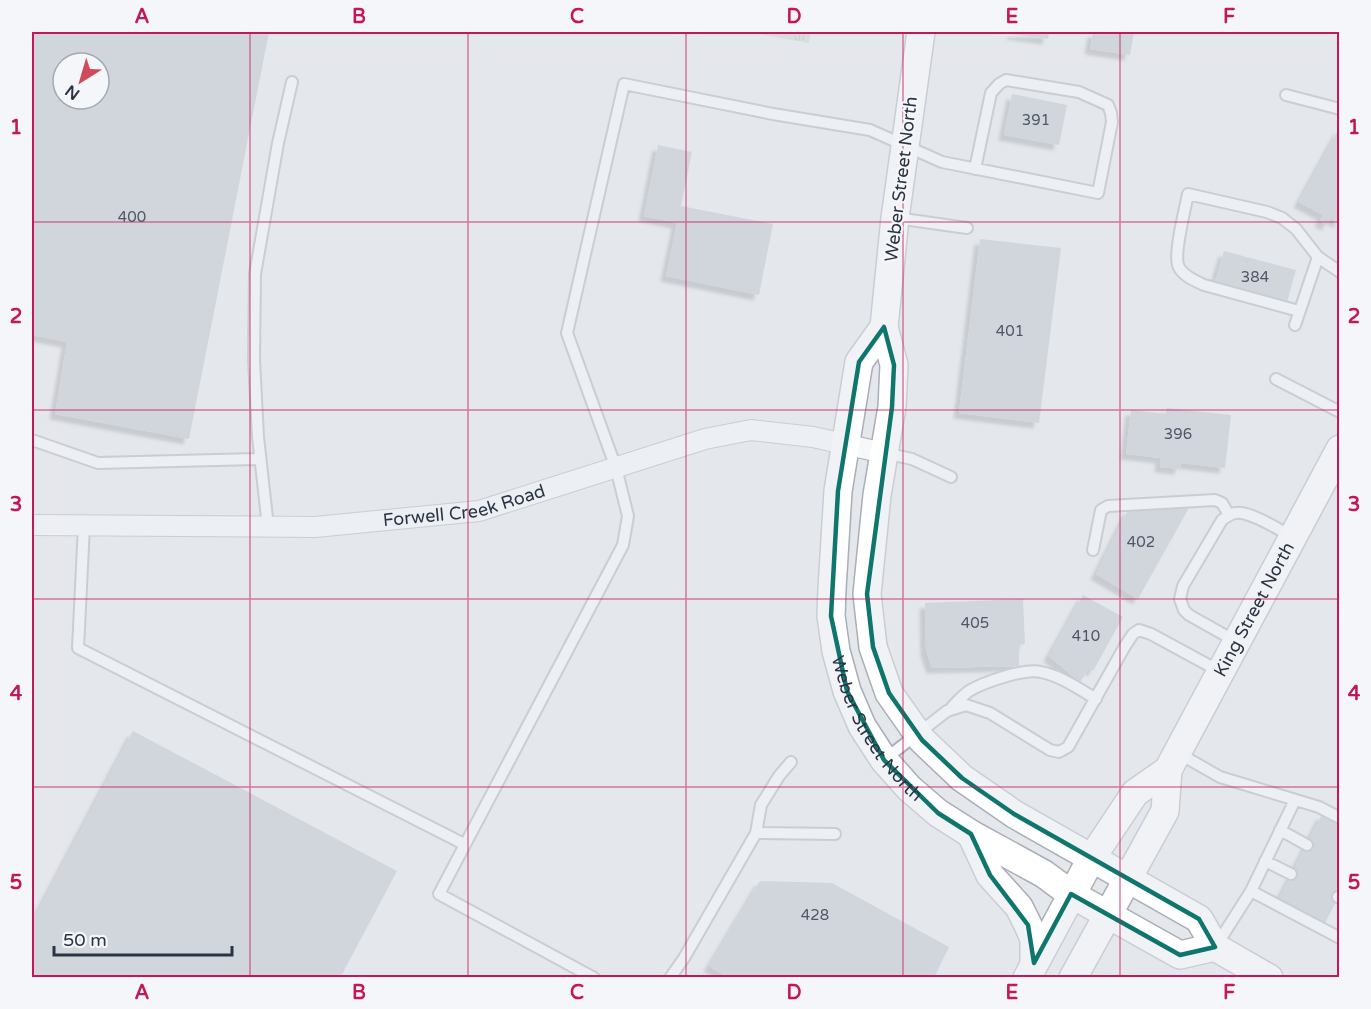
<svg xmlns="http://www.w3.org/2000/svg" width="1371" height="1009" font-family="'Varela Round',sans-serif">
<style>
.grass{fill:url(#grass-tufts)}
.building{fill:#bbc0ca;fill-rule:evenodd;filter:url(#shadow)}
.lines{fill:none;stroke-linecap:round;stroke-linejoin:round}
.lane-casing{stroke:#a9aeb7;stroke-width:14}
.street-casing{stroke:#a9aeb7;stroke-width:22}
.secondary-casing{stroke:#a9aeb7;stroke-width:30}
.lane{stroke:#f7f8fa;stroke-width:10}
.street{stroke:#f7f8fa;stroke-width:20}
.secondary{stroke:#fff;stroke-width:27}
.marked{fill:none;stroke:#0f766e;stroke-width:4.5;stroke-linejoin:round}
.grid{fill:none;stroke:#c2185b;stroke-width:1.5;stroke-opacity:0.55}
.labels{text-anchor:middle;stroke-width:4.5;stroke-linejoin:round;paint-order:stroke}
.number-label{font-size:15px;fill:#4f5766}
.street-label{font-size:18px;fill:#2b3445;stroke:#f4f6f9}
.neatline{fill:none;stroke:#c2185b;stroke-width:2}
.grid-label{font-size:20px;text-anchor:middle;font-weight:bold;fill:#c2185b}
</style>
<defs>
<pattern id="grass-tufts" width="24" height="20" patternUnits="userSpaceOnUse" patternTransform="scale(1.5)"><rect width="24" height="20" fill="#c9d6c5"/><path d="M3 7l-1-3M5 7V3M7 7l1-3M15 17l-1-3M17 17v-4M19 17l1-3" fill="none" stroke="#adb8ab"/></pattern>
<filter id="shadow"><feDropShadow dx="-5.5" dy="5.5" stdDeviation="1.5" flood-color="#0004"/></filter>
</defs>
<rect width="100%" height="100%" fill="#e4e7ec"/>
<path class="grass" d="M 749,32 L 811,32 L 809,43 Z"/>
<path class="building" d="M 32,32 L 269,32 L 189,439 L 55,414 L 67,342 L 32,335 ZM 63,63 L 99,63 L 99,99 L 63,99 Z
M 1012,32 L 1049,32 L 1048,39 L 1012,34 Z
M 1093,32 L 1134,32 L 1130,55 L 1090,49 Z
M 1012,94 L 1067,105 L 1059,145 L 1004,135 Z
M 1340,127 L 1340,223 L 1331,218 L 1327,225 L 1320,221 L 1323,215 L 1299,202 Z
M 658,145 L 692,152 L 681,206 L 773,224 L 759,295 L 666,276 L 677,223 L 644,216 Z
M 980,239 L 1061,248 L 1039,423 L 959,413 Z
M 1224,251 L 1296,270 L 1287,302 L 1215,282 Z
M 1167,408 L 1231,415 L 1225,468 L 1181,463 L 1180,469 L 1160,467 L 1161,458 L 1126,454 L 1131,410 L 1166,414 Z
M 1190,506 L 1138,599 L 1096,574 L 1128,510 Z
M 1083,595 L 1123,617 L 1093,671 L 1089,668 L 1080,682 L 1049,656 Z
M 1023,599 L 1025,644 L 1019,645 L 1019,666 L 932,668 L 926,650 L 925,603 Z
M 133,731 L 397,871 L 340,978 L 32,978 L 32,923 Z
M 1322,814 L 1340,823 L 1340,894 L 1324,925 L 1278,901 Z
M 760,881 L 832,883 L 949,947 L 934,978 L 729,978 L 709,966 Z"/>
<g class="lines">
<defs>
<path id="lane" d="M 1286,95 L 1340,109
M 896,218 L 967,228
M 1299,311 L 1204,285 C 1195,281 1181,275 1178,265 C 1174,252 1185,209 1188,194 L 1267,212 L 1282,218 L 1296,229 L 1318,257 L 1340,272
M 1295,325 L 1318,257
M 1276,379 L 1340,412
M 32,440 L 98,463 L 260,459
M 884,453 L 912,459 L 951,477
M 84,526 L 78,648 L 464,844
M 268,527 L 258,437 L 254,360 L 255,274 L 278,143 L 292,82
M 1093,550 L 1101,510 L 1108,506 L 1215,500 L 1222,503 L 1229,515
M 1237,642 L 1189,615 L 1184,610 L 1180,599 L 1183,586 L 1222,520 C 1226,517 1230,514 1235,513 C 1249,510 1279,530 1293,537
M 952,707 C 958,701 963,695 969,691 C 984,682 1025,668 1041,672 C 1061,676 1079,689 1096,699
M 1178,753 L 1220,777 L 1319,807 L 1340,818
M 885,759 L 947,711 L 966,705 L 990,713 L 1050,750 L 1059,752 L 1068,747 L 1125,646 L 1133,634 L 1139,630 L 1151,634 L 1221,672
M 1280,830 L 1307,845
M 756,833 L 835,834
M 1265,861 L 1291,874
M 1251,891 L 1295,800
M 1338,897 L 1340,898
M 1216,946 L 1251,891 L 1340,938
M 594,978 L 439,894 L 623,545 L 628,516 L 616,468 L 567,333 L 624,84 L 773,114 L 870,130 L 942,162 L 1098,193 L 1112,122 L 1111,113 L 1108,105 L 1079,92 L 1006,80 L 999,84 L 991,93 L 975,169
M 670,978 L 684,958 L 756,833 L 761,805 L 779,776 L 791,762"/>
<g id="street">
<path id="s1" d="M 32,525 L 315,527 L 479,511 L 705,439 L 751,430 L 813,437 L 884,453"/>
</g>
<g id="secondary">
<path d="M 921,32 L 895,218 L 884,327 L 894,365 L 892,407 L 877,495 L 867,594 L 873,647 L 889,693 L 922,740 L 962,778 L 1014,814 L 1199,919 L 1215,947 L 1269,978"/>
<path id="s2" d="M 884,327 L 859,362 L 838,491 L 832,589 L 831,616 L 836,651 L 847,691 L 862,726 L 884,760 L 909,788 L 938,813 L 971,834 L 1044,874 L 1071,894 L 1180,955 L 1215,947"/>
<path d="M 971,834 L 990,875 L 1019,907 L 1028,925 L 1034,939 L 1034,963"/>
<path d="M 1027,978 L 1091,859 L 1135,793 L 1168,770"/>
<path id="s3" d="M 1073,978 L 1165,811 L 1168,770 L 1340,449"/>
</g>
</defs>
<use href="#lane" class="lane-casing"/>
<use href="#street" class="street-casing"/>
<use href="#secondary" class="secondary-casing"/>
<use href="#lane" class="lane"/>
<use href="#street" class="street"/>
<use href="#secondary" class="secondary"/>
</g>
<path d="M0 0H1371V1009H0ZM 884,327 L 894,365 L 892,407 L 867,594 L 873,647 L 889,693 L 922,740 L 962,778 L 1014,814 L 1199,919 L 1215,947 L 1180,955 L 1071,894 L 1034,963 L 1028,925 L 990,875 L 971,834 L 938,813 L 884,760 L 847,691 L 831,616 L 838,491 L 859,362 Z" fill="#e4e7ec" fill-opacity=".55" fill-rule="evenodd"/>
<path class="marked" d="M 884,327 L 894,365 L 892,407 L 867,594 L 873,647 L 889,693 L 922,740 L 962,778 L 1014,814 L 1199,919 L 1215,947 L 1180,955 L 1071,894 L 1034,963 L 1028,925 L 990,875 L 971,834 L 938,813 L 884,760 L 847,691 L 831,616 L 838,491 L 859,362 Z"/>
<path class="grid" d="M 250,32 L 250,978M 468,32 L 468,978M 686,32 L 686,978M 903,32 L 903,978M 1120,32 L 1120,978M 32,222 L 1340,222M 32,410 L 1340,410M 32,599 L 1340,599M 32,787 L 1340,787"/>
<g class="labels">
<g class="number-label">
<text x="1036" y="125">391</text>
<text x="132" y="222">400</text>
<text x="1255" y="282">384</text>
<text x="1010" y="336">401</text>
<text x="1178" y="439">396</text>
<text x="1141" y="547">402</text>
<text x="975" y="628">405</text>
<text x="1086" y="641">410</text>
<text x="815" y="920">428</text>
</g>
<g class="street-label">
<text transform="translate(901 179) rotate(-83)" y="6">Weber Street North</text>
<text dy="6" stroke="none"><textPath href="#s1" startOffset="434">Forwell Creek Road</textPath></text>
<text dy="6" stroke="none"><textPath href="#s3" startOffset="414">King Street North</textPath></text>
<text dy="6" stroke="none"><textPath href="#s2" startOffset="423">Weber Street North</textPath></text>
</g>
</g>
<rect width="1371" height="1009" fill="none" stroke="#f4f6f9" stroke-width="66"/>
<g transform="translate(81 81) rotate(217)"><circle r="28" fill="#f4f6f9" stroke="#a4a8b1" stroke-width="1.5"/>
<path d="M0-4.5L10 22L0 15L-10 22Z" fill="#d1495b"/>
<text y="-9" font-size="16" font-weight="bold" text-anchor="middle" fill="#2b3445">N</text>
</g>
<path d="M54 946v9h178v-9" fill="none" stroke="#2b3445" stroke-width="3"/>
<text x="63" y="946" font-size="18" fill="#2b3445" stroke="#f4f6f9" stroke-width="4.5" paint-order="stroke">50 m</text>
<rect x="33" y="33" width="1305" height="943" class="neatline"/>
<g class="grid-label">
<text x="142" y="23">A</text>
<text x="359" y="23">B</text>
<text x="577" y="23">C</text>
<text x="794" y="23">D</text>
<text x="1012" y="23">E</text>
<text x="1229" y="23">F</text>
<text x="16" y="134">1</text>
<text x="1354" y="134">1</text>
<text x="16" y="323">2</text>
<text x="1354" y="323">2</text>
<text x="16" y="511">3</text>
<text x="1354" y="511">3</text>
<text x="16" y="700">4</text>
<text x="1354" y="700">4</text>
<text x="16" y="889">5</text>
<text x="1354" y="889">5</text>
<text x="142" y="999">A</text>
<text x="359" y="999">B</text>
<text x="577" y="999">C</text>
<text x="794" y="999">D</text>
<text x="1012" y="999">E</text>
<text x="1229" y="999">F</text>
</g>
</svg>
